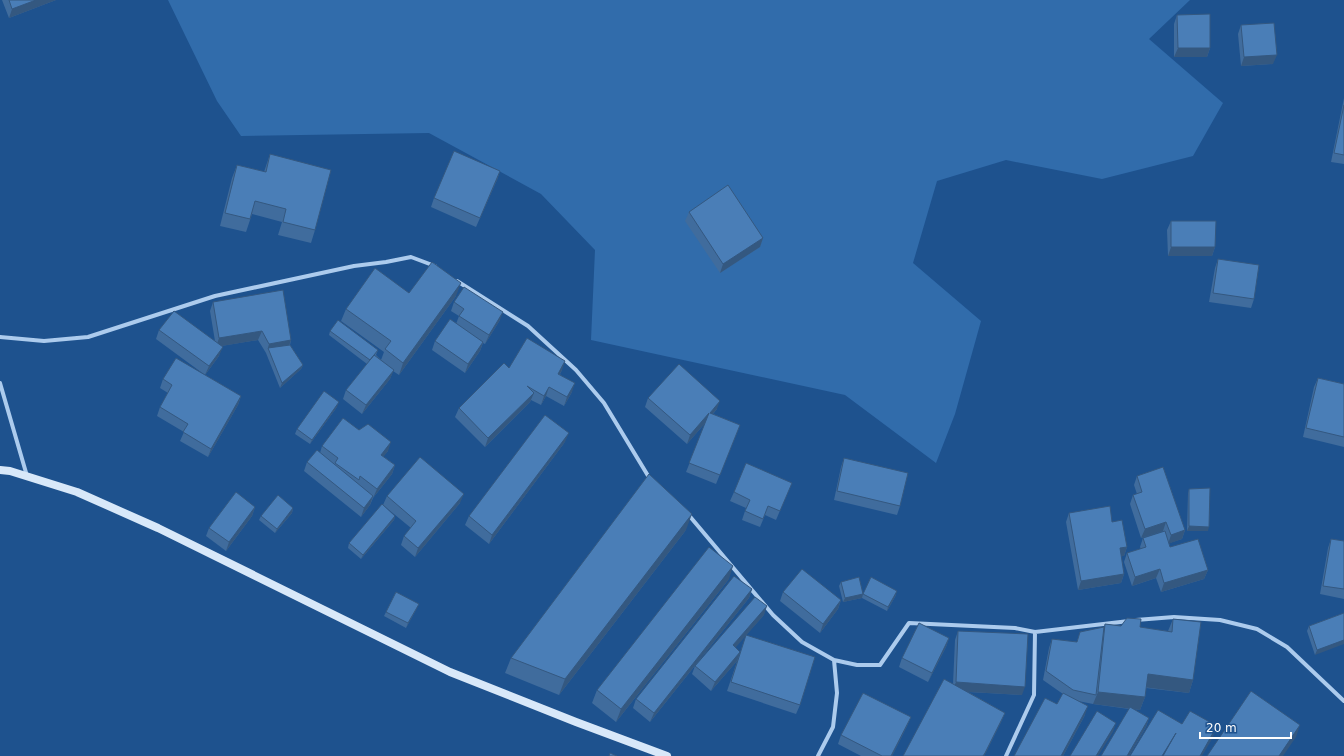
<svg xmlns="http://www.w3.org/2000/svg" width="1344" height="756" font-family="'DejaVu Sans',sans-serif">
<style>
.green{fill:#316cab}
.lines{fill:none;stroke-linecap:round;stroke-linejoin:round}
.street{stroke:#accbed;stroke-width:4}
.secondary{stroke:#d8e8f9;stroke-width:8}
.wall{fill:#406c9d}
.shaded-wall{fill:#345880}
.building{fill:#4a7eb7;stroke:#345880}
</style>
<rect width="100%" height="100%" fill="#1e528e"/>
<path class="green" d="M 168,0 L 1190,0 L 1149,39 L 1223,103 L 1193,156 L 1102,179 L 1006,160 L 937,181 L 913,263 L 981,321 L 955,414 L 936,463 L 845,395 L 591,340 L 595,250 L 541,194 L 429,133 L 241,136 L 217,101 Z"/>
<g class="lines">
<path class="street" d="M 457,281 L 528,326 L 576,370 L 604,403 L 650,479
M 0,337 L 44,341 L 88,337 L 215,296 L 354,266 L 386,262 L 411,257 L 435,266
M 0,383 L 27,476
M 687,513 L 773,615 L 802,642 L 834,660 L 857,665 L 880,665 L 909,623 L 1015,628 L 1035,632 L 1129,621
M 1136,620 L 1174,617 L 1220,620 L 1257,629 L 1287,647 L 1344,701
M 818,756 L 833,727 L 837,693 L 834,660
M 1006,756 L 1034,695 L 1035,632"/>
<path class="secondary" d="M 0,470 L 10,471 L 77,492 L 158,528 L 450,672 L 576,722 L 667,756"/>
</g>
<path class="wall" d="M 2,0 L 56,0 L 9,18 Z
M 1177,15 L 1210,48 L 1207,57 L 1174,57 L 1174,24 Z
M 1241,25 L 1273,64 L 1241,66 L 1238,34 Z
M 1344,98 L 1344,164 L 1331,162 Z
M 270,154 L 315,230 L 311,243 L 278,235 L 282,222 L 252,214 L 246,232 L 220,226 L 232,178 L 237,165 L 264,172 Z
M 500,171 L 497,180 L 476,227 L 431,207 L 434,198 Z
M 689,212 L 763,238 L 760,247 L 720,273 L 685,221 Z
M 1171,221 L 1215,247 L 1212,256 L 1168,256 L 1167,230 Z
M 1218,259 L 1254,299 L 1251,308 L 1209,302 L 1215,268 Z
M 409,293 L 456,296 L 399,375 L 393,371 L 390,379 L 362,414 L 343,399 L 346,390 L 367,364 L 329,335 L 330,331 L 378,350 L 376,355 L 381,360 L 384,352 L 341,321 L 346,309 Z
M 213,302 L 291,340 L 290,345 L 303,365 L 301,369 L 280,388 L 266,353 L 258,340 L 221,346 L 219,356 L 205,375 L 241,396 L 238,405 L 208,457 L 180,441 L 184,432 L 157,416 L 160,407 L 168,393 L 160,388 L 163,379 L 205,375 L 156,339 L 159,330 L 215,341 L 210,311 Z
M 454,302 L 500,320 L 485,344 L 483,343 L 480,351 L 465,373 L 432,350 L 435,341 L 456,324 L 459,316 L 451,311 Z
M 509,368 L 562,370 L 560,374 L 572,392 L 564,406 L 546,396 L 541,405 L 531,400 L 530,402 L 485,447 L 455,417 L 459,408 Z
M 1318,378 L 1344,384 L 1344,447 L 1303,437 L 1314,387 Z
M 648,398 L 717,409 L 713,414 L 740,425 L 716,484 L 686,472 L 706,422 L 687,444 L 645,407 Z
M 337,407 L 310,444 L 295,434 L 297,429 Z
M 565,442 L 489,544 L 465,525 L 469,516 Z
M 322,446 L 388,451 L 383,456 L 395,465 L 392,474 L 373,498 L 370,505 L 361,517 L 304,471 L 307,462 L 320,453 Z
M 844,458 L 900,506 L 897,515 L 834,500 L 841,467 Z
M 1137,476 L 1185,530 L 1182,539 L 1169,543 L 1170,547 L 1208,570 L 1204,579 L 1161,592 L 1156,578 L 1132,586 L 1124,562 L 1127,553 L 1141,549 L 1140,547 L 1143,538 L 1163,532 L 1163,531 L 1141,538 L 1130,504 L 1133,495 L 1137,494 L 1134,485 Z
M 1189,489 L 1208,531 L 1187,531 L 1188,493 Z
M 734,492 L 788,492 L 776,520 L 765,515 L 760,527 L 742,520 L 746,508 L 730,501 Z
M 387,496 L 460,503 L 415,557 L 401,545 L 404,536 L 411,528 L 383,505 Z
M 255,507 L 252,516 L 226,551 L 206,536 L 209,528 Z
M 293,508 L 292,513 L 275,533 L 259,520 L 261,516 Z
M 1069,513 L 1112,522 L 1127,547 L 1124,556 L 1121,556 L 1124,574 L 1121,583 L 1078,590 L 1066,522 Z
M 395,516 L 394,520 L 361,559 L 348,548 L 349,543 Z
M 686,530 L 559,695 L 505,673 L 511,658 Z
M 1331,539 L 1344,541 L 1344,599 L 1320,594 L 1328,548 Z
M 729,579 L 616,722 L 592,703 L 597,690 Z
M 841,582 L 863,594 L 896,595 L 887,611 L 862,598 L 843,602 L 839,586 Z
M 752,589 L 749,598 L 650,722 L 633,708 L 636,699 Z
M 783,592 L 841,600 L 838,609 L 820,633 L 780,601 Z
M 417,608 L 406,628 L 384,616 L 386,612 Z
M 1344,613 L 1315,655 L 1307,631 L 1309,626 Z
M 764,615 L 735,647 L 740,652 L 737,661 L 711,691 L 692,674 L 695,666 Z
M 1173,619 L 1193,680 L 1189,693 L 1146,688 L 1145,697 L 1140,710 L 1133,709 L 1149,718 L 1146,727 L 1129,756 L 1101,756 L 1129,709 L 1093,704 L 1078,701 L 1085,715 L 1063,756 L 1014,756 L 1057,704 L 1063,694 L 1043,680 L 1049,648 L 1052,639 L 1077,642 L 1080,632 L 1104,627 L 1105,624 L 1168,631 Z
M 958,631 L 1022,695 L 968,692 L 1005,713 L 1001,722 L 984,756 L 903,756 L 953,684 L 955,640 Z
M 949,638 L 946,647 L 928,682 L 899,667 L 902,658 Z
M 743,644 L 800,705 L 796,714 L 727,691 Z
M 911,717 L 907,726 L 892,756 L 861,756 L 838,744 L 841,735 Z"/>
<path class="shaded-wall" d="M 36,0 L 56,0 L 9,18 L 12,9 Z
M 1178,48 L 1210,48 L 1207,57 L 1174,57 Z
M 1277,55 L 1273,64 L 1241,66 L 1244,57 Z
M 500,171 L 497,180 L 476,227 L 480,218 Z
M 763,238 L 760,247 L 720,273 L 723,264 Z
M 1171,247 L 1215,247 L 1212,256 L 1168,256 Z
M 461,283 L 456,296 L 399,375 L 403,363 Z
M 503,312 L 500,320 L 485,344 L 489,335 Z
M 262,331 L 258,340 L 216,347 L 219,338 Z
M 291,340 L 288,349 L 268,348 L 269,344 Z
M 483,342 L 480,351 L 465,373 L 468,364 Z
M 223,347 L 219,356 L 205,375 L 209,366 Z
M 565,361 L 562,370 L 555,382 L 558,374 Z
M 303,365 L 301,369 L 280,388 L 282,383 Z
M 394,370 L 390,379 L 362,414 L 366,405 Z
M 575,383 L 572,392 L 564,406 L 567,397 Z
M 549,387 L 546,396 L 541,405 L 544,396 Z
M 534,393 L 530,402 L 485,447 L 488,438 Z
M 241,396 L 238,405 L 208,457 L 211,449 Z
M 720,401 L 717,409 L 706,421 L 710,413 Z
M 339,402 L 337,407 L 310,444 L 312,440 Z
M 709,413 L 706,422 L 687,444 L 690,435 Z
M 569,433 L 565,442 L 489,544 L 492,535 Z
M 391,442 L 388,451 L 378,464 L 381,455 Z
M 395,465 L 392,474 L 373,498 L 377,489 Z
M 464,494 L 460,503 L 415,557 L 418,548 Z
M 373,496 L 370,505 L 361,517 L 364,508 Z
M 255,507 L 252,516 L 226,551 L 229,542 Z
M 293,508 L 292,513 L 275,533 L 277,529 Z
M 692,514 L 686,530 L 559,695 L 565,679 Z
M 395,516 L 394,520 L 361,559 L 363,555 Z
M 1166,522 L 1163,531 L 1141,538 L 1145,529 Z
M 1189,526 L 1209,527 L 1208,531 L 1187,531 Z
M 1185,530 L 1182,539 L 1168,544 L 1171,535 Z
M 1127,547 L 1124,556 L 1117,557 L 1120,548 Z
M 733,566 L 729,579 L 616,722 L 621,709 Z
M 1160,569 L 1156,578 L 1132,586 L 1135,577 Z
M 1208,570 L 1204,579 L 1161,592 L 1164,583 Z
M 1124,574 L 1121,583 L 1078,590 L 1081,581 Z
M 752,589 L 749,598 L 650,722 L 654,713 Z
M 897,591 L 896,595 L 887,611 L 888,607 Z
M 863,594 L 862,598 L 843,602 L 845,598 Z
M 841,600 L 838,609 L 820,633 L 823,624 Z
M 419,604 L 417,608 L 406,628 L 408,623 Z
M 767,606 L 764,615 L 730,654 L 733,645 Z
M 949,638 L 946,647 L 928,682 L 932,673 Z
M 1344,640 L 1344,644 L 1315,655 L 1317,650 Z
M 740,652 L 737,661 L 711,691 L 715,682 Z
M 1148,674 L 1193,680 L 1189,693 L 1143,687 Z
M 956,682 L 1025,687 L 1022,695 L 952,691 Z
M 1098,692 L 1145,697 L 1140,710 L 1093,704 Z
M 1088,706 L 1085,715 L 1063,756 L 1061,756 Z
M 1005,713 L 1001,722 L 984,756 L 983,756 Z
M 911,717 L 907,726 L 892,756 L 891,756 Z
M 1149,718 L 1146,727 L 1129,756 L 1127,756 Z
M 1116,723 L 1113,732 L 1098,756 L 1096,756 Z
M 1300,725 L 1296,737 L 1283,756 L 1279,756 Z
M 1217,726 L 1212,739 L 1202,756 L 1200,756 Z"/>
<path class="building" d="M 9,0 L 36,0 L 12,9 Z
M 1210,14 L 1210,48 L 1178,48 L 1177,15 Z
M 1274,23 L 1277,55 L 1244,57 L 1241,25 Z
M 1344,105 L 1344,155 L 1334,153 Z
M 454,151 L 500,171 L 480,218 L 434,198 Z
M 270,154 L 331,170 L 315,230 L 283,222 L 286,209 L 255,201 L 250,219 L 225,213 L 237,165 L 266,172 Z
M 728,185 L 763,238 L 723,264 L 689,212 Z
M 1171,221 L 1216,221 L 1215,247 L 1171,247 Z
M 1218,259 L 1259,265 L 1254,299 L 1213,293 Z
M 432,262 L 461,283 L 403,363 L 385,349 L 391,341 L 346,309 L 375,268 L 409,293 Z
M 464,287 L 503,312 L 489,335 L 459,316 L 464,309 L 454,302 Z
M 283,290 L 291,340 L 269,344 L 262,331 L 219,338 L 213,302 Z
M 174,311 L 223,347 L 209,366 L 159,330 Z
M 450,319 L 483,342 L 468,364 L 435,341 Z
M 338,320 L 378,350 L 370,360 L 330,331 Z
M 527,338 L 565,361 L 558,374 L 575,383 L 567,397 L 549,387 L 544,396 L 527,386 L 534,393 L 488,438 L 459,408 L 504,363 L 509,368 Z
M 290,345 L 303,365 L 282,383 L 268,348 Z
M 374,355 L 394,370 L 366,405 L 346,390 Z
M 176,358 L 241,396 L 211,449 L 183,432 L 188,424 L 160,407 L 172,385 L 163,379 Z
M 679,364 L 720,401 L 710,413 L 740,425 L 720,475 L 689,463 L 709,413 L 690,435 L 648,398 Z
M 1318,378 L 1344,384 L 1344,437 L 1306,428 Z
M 324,391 L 339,402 L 312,440 L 297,429 Z
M 545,415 L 569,433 L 492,535 L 469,516 Z
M 343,418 L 359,430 L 368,424 L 391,442 L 381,455 L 395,465 L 377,489 L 360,476 L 359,480 L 335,463 L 338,458 L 322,446 Z
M 317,450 L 373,496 L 364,508 L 307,462 Z
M 420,457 L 464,494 L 418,548 L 404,536 L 416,521 L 387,496 Z
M 844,458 L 908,473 L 900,506 L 837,491 Z
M 746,463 L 792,483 L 780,511 L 768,506 L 763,519 L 745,511 L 750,500 L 734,492 Z
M 1163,467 L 1185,530 L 1171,535 L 1166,522 L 1145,529 L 1133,495 L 1142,492 L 1137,476 Z
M 649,474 L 692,514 L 565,679 L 511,658 Z
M 1210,488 L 1209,527 L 1189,526 L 1189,489 Z
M 236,492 L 255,507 L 229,542 L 209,528 Z
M 278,495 L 293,508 L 277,529 L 261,516 Z
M 382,504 L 395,516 L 363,555 L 349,543 Z
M 1110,506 L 1112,522 L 1122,520 L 1127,547 L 1120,548 L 1124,574 L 1081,581 L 1069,513 Z
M 1165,531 L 1170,547 L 1198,539 L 1208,570 L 1164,583 L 1160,569 L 1135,577 L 1127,553 L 1146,547 L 1143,538 Z
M 1331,539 L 1344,541 L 1344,589 L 1323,586 Z
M 709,547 L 733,566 L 621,709 L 597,690 Z
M 802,569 L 841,600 L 823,624 L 783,592 Z
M 734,576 L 752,589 L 654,713 L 636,699 Z
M 859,577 L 863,594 L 845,598 L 841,582 Z
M 871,577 L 897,591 L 888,607 L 863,594 Z
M 396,592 L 419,604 L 408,623 L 386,612 Z
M 755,597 L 767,606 L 733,645 L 740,652 L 715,682 L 695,666 Z
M 1344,613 L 1344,640 L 1317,650 L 1309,626 Z
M 1127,618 L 1141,619 L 1140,627 L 1172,632 L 1173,619 L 1201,622 L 1193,680 L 1148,674 L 1145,697 L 1098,692 L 1105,624 L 1121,626 Z
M 919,623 L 949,638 L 932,673 L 902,658 Z
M 1104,627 L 1096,695 L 1073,690 L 1046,671 L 1052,639 L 1077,642 L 1080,632 Z
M 958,631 L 1028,634 L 1025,687 L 956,682 Z
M 746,635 L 815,657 L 800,705 L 731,682 Z
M 944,679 L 1005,713 L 985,753 L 983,756 L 903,756 Z
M 1251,691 L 1300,725 L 1279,756 L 1207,756 Z
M 863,693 L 911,717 L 891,756 L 882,756 L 841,735 Z
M 1063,693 L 1088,706 L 1061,756 L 1014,756 L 1045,698 L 1057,704 Z
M 1130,707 L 1149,718 L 1127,756 L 1101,756 Z
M 1158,710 L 1182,724 L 1190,711 L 1217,726 L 1200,756 L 1163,756 L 1176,733 L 1162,756 L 1130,756 Z
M 1097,711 L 1116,723 L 1096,756 L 1070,756 Z
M 610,753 L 617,756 L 609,756 Z"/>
<path d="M1200 732v6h91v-6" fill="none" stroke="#ffffff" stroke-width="2"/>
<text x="1206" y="732" font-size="12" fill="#ffffff" stroke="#1e528e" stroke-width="3" paint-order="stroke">20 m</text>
</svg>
